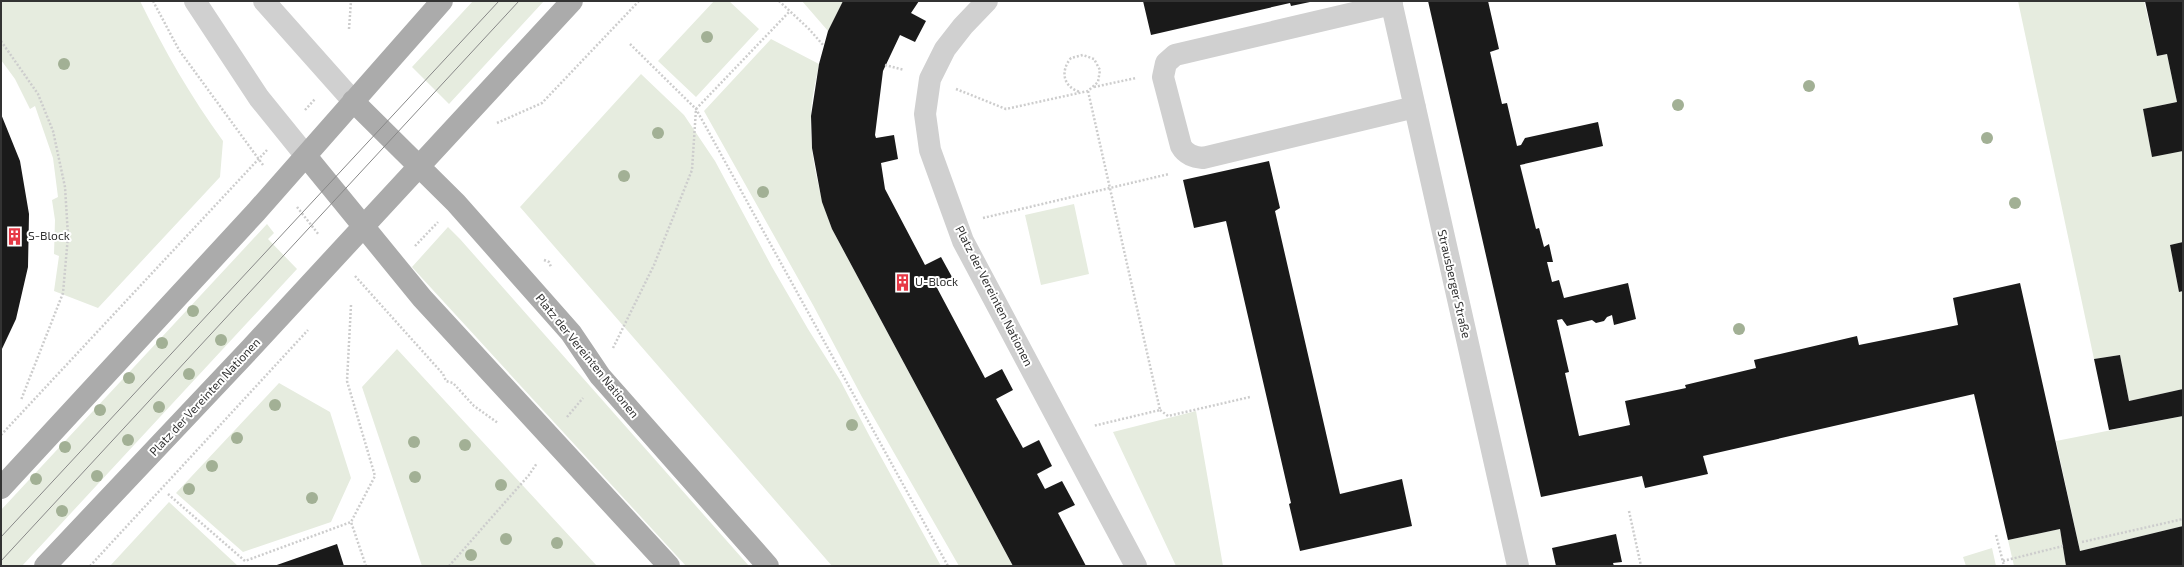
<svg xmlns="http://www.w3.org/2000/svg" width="2184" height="567" font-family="'Exo 2',sans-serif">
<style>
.green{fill:#e6ecdf}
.building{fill:#1a1a1a}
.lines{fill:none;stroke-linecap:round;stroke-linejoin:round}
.path{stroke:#cdcdcd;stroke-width:2.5;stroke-dasharray:2 2;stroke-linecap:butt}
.minor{stroke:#d0d0d0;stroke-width:22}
.major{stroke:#ababab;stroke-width:22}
.tram{stroke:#888;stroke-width:1}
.tree{fill:#a2b095}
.labels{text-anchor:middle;stroke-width:4;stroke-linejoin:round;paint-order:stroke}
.poi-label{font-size:12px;fill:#333;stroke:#fff;text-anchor:start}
.street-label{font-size:12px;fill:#333;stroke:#fff}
</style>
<rect width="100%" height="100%" fill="#fff"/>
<path class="green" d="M 1,1 L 140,1 C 164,50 191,97 223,141 L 220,177 L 98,308 L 54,291 L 59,256 L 54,254 L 55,220 L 52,200 L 58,197 L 53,158 L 35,106 L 30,109 L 15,79 L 1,60 Z
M 473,1 L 544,1 L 449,104 L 412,67 Z
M 714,1 L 729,1 L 759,29 L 696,97 L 658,61 Z
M 802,1 L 843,1 L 828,31 Z
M 2018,1 L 2144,1 L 2157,56 L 2167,54 L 2177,102 L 2143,109 L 2152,156 L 2183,151 L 2183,242 L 2170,245 L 2179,292 L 2183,291 L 2183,389 L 2129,401 L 2120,355 L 2094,359 Z
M 771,39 L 819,64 C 816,81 811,99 811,116 C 809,154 819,194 832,229 L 1013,566 L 959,566 L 862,397 L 813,305 L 704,111 Z
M 641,74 L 684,115 L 715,161 L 772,267 L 808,329 L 840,380 L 870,437 L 941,566 L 832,566 L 520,207 Z
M 1074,204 L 1089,274 L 1041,285 L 1025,215 Z
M 267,224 L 274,233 L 268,239 L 297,269 L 22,566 L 1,566 L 1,510 Z
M 448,227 L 460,239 L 749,566 L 686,566 L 421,277 L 412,267 Z
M 397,349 L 597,566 L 422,566 L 362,387 Z
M 279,383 L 330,412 L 351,478 L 331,522 L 243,552 L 176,493 Z
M 1196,411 L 1223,566 L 1176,566 L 1113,432 Z
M 2183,416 L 2183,526 L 2080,551 L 2056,441 Z
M 169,502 L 238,566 L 110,566 Z
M 2060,529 L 2066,566 L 2014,566 L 2008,540 Z
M 1992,548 L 1996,566 L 1966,566 L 1963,557 Z"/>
<path class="building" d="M 843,1 L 919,1 L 911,13 L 926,21 L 915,42 L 900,35 L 883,71 L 875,135 L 876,138 L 894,135 L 898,159 L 881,163 L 885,189 L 925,265 L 941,257 L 952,277 L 936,286 L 985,378 L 1002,369 L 1013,390 L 996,399 L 1023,448 L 1039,440 L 1052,466 L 1037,474 L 1045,489 L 1062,481 L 1075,505 L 1058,513 L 1086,566 L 1013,566 L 832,229 L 822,202 L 812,148 L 811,116 L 819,64 L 828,31 Z
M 1143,1 L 1310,1 L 1310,2 L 1291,6 L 1290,3 L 1151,35 Z
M 1428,1 L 1488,1 L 1499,49 L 1490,52 L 1502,104 L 1507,103 L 1517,146 L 1521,145 L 1525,138 L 1598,122 L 1603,146 L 1520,165 L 1536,229 L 1539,228 L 1544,247 L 1549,244 L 1553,262 L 1547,262 L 1552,282 L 1559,280 L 1564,298 L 1628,283 L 1636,319 L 1614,325 L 1612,315 L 1607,317 L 1604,321 L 1596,323 L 1592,320 L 1567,326 L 1562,319 L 1557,320 L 1569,372 L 1565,373 L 1579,436 L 1630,425 L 1625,401 L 1686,388 L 1685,385 L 1756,368 L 1754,360 L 1857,336 L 1859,345 L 1958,325 L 1953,298 L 2020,283 L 2080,551 L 2183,526 L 2183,566 L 2066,566 L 2060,529 L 2008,540 L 1974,394 L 1703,456 L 1708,474 L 1645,488 L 1642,476 L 1541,497 Z
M 2145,1 L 2183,1 L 2183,151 L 2152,157 L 2143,109 L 2177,102 L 2167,54 L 2157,56 Z
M 1,114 L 20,161 L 29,214 L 28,267 L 16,319 L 1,351 Z
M 1269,161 L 1280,208 L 1275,211 L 1340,494 L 1402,479 L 1412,526 L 1300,551 L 1289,504 L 1291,503 L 1226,221 L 1194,228 L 1183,180 Z
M 2183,242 L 2183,291 L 2179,292 L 2170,245 Z
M 2120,355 L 2129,401 L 2183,389 L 2183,416 L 2109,430 L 2094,359 Z
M 1616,534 L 1622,562 L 1613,563 L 1614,566 L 1556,566 L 1552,548 Z
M 337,544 L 344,566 L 274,566 Z"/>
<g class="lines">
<path class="path" d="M 153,1 L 179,50 L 263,165
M 779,1 L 809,29 L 824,46
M 349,29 L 351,1
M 1,41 L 38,94 L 53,131 L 65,187 L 68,236 L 63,293 L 21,400
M 630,44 L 696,109 L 948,566
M 885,65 L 904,70
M 1094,87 L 1136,78
M 956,89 L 1006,109 L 1088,91 L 1098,82 L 1100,70 L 1094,59 L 1083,55 L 1071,58 C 1060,71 1063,87 1080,92
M 1088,91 L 1160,410 L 1093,426
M 305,110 L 315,99
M 497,123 L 542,103 L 639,1
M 297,207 L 319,235
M 983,218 L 1169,174
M 415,246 L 438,222
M 544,260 L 549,262 L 551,267
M 355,276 L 443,374 L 446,381 L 453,383 L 474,406 L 498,423
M 351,305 L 347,381 L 375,476 L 351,522 L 366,566
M 613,348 L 654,265 L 692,170 L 696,109 L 790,11
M 1160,410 L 1168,416 L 1250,397
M 567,417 L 583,398
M 1,435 L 267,150
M 168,494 L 245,561 L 351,522
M 1629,511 L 1641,566
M 1996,535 L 2004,566
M 2082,542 L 2183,519
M 2003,561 L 2063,546
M 90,566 L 308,330
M 449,566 L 529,475 L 537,463"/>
<path class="minor" d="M 195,1 L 259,98 L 306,156
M 264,1 L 353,101
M 987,1 L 963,26 L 945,49 L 930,79 L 925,114 L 930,150 L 963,241 L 1136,566
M 1391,1 L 1518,566
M 1392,4 L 1175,55 L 1166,63 L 1163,77 L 1181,146 C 1186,155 1194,157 1203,158 L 1415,107"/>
<path class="major" d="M 353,101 L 456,203 L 571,333 L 600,376 L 768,566
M 306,156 L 422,298 L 669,566
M 1,488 L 256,212 L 442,1
M 45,566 L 250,349 L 572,1"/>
<path class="tram" d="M 1,537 L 499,1
M 1,561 L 519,1"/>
</g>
<g class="tree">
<circle cx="707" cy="37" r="6"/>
<circle cx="64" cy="64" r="6"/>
<circle cx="1809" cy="86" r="6"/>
<circle cx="1678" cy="105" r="6"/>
<circle cx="658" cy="133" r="6"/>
<circle cx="1987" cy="138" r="6"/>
<circle cx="624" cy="176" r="6"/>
<circle cx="763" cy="192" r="6"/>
<circle cx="2015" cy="203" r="6"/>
<circle cx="193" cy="311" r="6"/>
<circle cx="1739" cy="329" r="6"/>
<circle cx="221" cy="340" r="6"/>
<circle cx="162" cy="343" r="6"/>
<circle cx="189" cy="374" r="6"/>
<circle cx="129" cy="378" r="6"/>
<circle cx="275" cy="405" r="6"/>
<circle cx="159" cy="407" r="6"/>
<circle cx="100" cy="410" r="6"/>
<circle cx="852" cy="425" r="6"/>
<circle cx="237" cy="438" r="6"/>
<circle cx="128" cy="440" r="6"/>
<circle cx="414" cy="442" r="6"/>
<circle cx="465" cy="445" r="6"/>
<circle cx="65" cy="447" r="6"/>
<circle cx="212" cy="466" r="6"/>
<circle cx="97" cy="476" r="6"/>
<circle cx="415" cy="477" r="6"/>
<circle cx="36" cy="479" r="6"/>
<circle cx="501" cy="485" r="6"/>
<circle cx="189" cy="489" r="6"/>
<circle cx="312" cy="498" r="6"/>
<circle cx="62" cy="511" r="6"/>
<circle cx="506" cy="539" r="6"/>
<circle cx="557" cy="543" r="6"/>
<circle cx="471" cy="555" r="6"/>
</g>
<defs>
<symbol id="building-bare" viewBox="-9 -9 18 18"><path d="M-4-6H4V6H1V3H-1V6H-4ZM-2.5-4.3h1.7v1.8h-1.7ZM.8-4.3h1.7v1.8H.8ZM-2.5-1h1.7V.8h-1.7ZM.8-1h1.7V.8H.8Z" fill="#e63946" stroke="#fff" stroke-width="2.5" paint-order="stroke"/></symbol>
</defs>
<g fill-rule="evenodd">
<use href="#building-bare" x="2" y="224" width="25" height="25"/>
<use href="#building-bare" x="890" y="270" width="25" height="25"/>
</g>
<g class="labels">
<g class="poi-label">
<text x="28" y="240">S-Block</text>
<text x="915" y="286">U-Block</text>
</g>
<g class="street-label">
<text transform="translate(1454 284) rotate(77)" y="4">Strausberger Straße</text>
<text transform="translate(994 296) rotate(63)" y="4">Platz der Vereinten Nationen</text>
<text transform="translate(587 356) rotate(51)" y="4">Platz der Vereinten Nationen</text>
<text transform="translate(205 397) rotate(-47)" y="4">Platz der Vereinten Nationen</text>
</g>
</g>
<rect width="2184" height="567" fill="none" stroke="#333333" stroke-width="4"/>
</svg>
